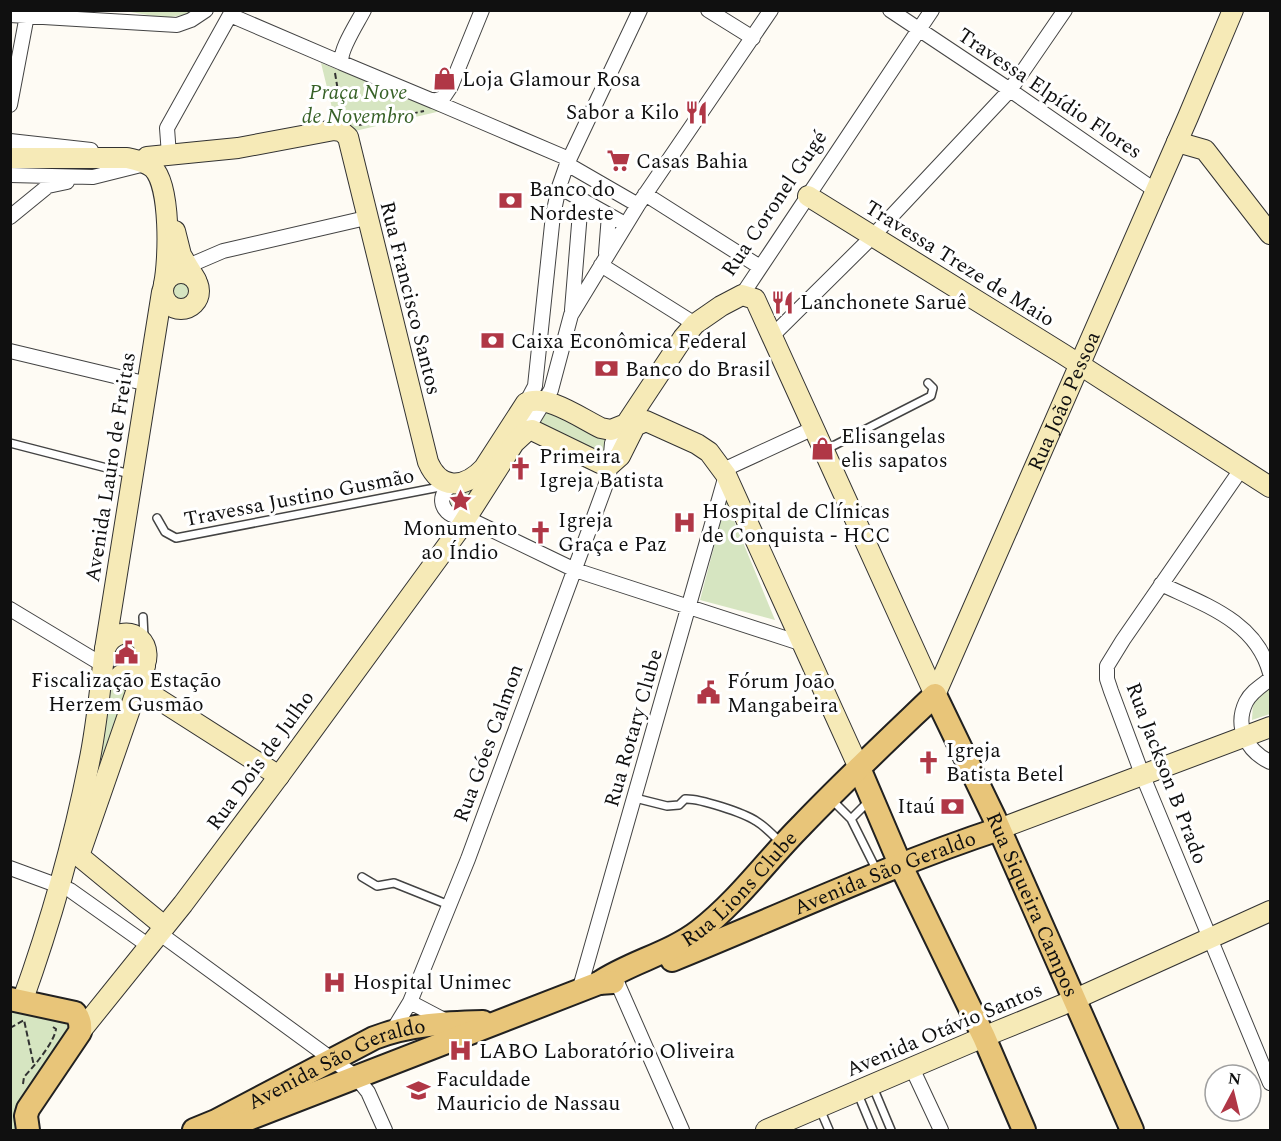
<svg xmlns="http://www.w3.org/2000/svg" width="1281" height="1141" font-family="Spectral,serif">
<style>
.green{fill:#d6e5c1}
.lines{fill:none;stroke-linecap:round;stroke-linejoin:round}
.lane-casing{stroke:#434343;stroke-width:10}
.street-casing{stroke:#434343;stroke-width:16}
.secondary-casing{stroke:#323232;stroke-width:22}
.primary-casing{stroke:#212121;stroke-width:26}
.path{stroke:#323232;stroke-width:2;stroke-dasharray:6 3;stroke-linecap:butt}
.lane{stroke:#fff;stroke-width:7}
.street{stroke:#fff;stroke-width:14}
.secondary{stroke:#f6eab7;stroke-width:20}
.primary{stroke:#e8c579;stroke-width:22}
.labels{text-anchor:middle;stroke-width:6;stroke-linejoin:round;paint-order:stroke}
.poi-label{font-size:21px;fill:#101010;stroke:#fff;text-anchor:start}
.park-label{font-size:21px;font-style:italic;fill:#376127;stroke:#fff}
.street-label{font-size:21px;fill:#101010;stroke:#fff}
</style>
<rect width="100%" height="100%" fill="#fefbf4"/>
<path class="green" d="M 125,11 L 191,11 L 189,14 L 165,18 Z
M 321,63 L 441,111 L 355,131 L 336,124 Z
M 179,273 L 189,274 L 200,288 C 198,308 182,315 166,303 L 171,275 Z
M 547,404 L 610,431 L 610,463 L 534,421 Z
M 468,487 L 474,493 L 462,517 L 442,500 L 442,496 Z
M 726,501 L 775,620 L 700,600 Z
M 108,678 L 135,689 L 100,778 L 94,771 Z
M 1270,683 L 1270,714 L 1252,720 L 1253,702 Z
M 10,999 L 75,1013 L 28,1130 L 11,1130 Z"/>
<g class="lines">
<defs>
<path id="lane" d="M 10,443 L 130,474
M 827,449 L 931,396 L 933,388 L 928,383
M 157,518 L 165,532 L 176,538 L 445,486
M 143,617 L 144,637
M 635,798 L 667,806 L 679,805 L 685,799 C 699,798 744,813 756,821 C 766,827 773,835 781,843
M 832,800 L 851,819 L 877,871
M 851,819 L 868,802
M 362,877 L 377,886 L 394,883 L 449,905
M 873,1087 L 891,1130
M 858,1094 L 873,1130
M 820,1109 L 829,1130"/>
<path id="street" d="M 364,10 C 358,22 338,52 342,63 L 433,101 L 443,98 L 451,86 L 482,10
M 708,10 L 753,38
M 890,10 L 1010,90 L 1156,191
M 10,15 L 177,25 L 191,20 L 206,10
M 433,101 L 569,159
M 10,105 L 28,10
M 10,141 L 91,150
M 169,155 L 167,128 L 230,15 L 342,63
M 567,164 L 638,205
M 10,175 L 93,177 L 145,164
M 559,187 L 625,224
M 645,194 L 760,267
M 10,217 L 48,186 L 67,182
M 606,253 L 609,215
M 195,263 L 223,251 L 366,218
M 601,265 L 695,324
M 742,295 L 932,10
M 572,310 L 581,200
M 773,335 L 872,237 L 1010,90 L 1065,10
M 10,351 L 148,384
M 526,403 L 535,386 L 553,215 L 559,187 L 567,164 L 640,10
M 522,434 L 531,423 L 551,390 L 571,315 L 638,205 L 771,10
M 1242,468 L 1123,640 L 1107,666 L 1107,679 L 1111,691 L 1142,774 L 1270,1083
M 723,470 L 814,428
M 456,484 C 436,490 438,514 459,517 L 471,511
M 467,518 L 575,570 L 803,644
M 1161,584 C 1205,605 1256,621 1270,673
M 10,609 L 103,665
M 1270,679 C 1261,686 1251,692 1246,702 C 1234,727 1247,751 1270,762
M 10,868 L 70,890 L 149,946
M 159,933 L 356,1077 L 368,1092 L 385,1130
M 613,973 L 682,1130
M 579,991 L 726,475
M 410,1002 L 448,1022
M 393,1030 L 410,1002 L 468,859 L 609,476 L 612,443 L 625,425
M 912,1068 L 941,1130"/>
<g id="secondary">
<path d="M 1177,142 L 1205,150 L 1270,234"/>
<path d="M 147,157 L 238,148 L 334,130 L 341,131 L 348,137 L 428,462 C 440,490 464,489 484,468 L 526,403 C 546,393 582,419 601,428 L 611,430 L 626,424 L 683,338 L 695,324 L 721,306 L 742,295 L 755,299 L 935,695"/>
<path d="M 10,158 L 127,158 C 136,160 146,162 153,168 C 171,186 169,260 164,284"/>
<path d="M 808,196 L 1063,354 L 1270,487"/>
<path d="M 175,231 L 181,255 L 196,280"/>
<circle cx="181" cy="291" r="18"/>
<path d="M 105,649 L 162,292"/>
<path d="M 145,666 L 79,856 L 164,926"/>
<path d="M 127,679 L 279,776"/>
<path id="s1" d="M 935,695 L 1188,117 L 1233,10"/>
<path d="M 999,829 L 1270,727"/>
<path d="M 22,1002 C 50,924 73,844 89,763 C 97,725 100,687 105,649 C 108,641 113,636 121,634 C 153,628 157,680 121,675"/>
<path d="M 80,1032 L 183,904 L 279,776 L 458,531 L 514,443 L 527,431 L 532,430 L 600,463 L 611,464 L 620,456 L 635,426 L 646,421 L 697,444 L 709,452 L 726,475 L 859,768"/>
<path d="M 766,1130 L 993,1033 L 1062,1005 L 1270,911"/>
</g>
<g id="primary">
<path d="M 859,768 L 900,864 L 984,1037 L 1024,1130"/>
<path id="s2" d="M 672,960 C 781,916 887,866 999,829"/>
<path id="s3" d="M 599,983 C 630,962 669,954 699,931 C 738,901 767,860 801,826 C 844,781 890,738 935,695 L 994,817 L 1132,1130"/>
<path d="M 10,999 L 75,1013 C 80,1019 81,1024 80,1032 L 28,1109 L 26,1116 L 28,1130"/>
<path id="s4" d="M 194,1130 L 216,1121 L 374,1038 C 410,1024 445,1023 483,1022"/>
<path d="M 220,1130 L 599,983 L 613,982"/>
</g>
</defs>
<use href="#lane" class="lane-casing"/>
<use href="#street" class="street-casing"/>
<use href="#secondary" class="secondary-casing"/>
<use href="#primary" class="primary-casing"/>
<path class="path" d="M 335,73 L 342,115
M 359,125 L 424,111
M 10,1028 L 24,1020 L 34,1066
M 23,1084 L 24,1077 C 34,1066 54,1043 56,1029 L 53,1027"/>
<use href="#lane" class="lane"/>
<use href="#street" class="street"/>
<use href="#secondary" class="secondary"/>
<use href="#primary" class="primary"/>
</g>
<defs>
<symbol id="shop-bare" viewBox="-9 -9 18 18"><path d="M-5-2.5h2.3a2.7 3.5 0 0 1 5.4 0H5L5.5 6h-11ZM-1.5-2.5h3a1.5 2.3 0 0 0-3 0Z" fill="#b03746" stroke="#fff" stroke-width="2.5" paint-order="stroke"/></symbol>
<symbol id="restaurant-bare" viewBox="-9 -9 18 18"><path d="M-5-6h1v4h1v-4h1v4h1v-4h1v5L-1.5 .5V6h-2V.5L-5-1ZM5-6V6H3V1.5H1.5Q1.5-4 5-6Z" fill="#b03746" stroke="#fff" stroke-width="2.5" paint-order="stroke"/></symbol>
<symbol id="supermarket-bare" viewBox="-9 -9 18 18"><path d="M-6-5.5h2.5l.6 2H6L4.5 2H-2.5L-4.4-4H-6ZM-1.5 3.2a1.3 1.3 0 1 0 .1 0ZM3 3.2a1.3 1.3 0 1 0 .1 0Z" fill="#b03746" stroke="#fff" stroke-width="2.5" paint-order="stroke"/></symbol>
<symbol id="bank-bare" viewBox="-9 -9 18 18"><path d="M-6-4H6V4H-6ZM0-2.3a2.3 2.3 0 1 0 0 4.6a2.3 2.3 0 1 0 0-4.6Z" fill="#b03746" stroke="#fff" stroke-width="2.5" paint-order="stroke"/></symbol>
<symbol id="church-bare" viewBox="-9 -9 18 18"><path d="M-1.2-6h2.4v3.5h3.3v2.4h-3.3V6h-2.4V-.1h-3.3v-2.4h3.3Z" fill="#b03746" stroke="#fff" stroke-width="2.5" paint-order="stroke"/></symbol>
<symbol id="sight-bare" viewBox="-9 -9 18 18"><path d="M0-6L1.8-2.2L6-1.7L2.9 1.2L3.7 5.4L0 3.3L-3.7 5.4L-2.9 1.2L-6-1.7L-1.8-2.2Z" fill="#b03746" stroke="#fff" stroke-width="2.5" paint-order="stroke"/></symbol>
<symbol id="hospital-bare" viewBox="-9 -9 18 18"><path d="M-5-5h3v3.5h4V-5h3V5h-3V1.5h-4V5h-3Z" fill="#b03746" stroke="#fff" stroke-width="2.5" paint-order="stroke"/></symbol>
<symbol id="civic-bare" viewBox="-9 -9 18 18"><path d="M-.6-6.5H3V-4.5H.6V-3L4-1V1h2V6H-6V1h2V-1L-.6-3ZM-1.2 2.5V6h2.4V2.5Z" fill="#b03746" stroke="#fff" stroke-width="2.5" paint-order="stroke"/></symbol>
<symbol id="university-bare" viewBox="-9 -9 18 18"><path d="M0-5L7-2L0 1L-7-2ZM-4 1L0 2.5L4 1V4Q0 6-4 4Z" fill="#b03746" stroke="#fff" stroke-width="2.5" paint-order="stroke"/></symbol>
</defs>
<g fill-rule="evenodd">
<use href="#shop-bare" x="428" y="62" width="33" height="33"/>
<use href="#restaurant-bare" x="680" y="96" width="33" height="33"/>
<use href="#supermarket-bare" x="602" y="144" width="33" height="33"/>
<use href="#bank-bare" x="494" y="184" width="33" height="33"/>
<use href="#restaurant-bare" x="766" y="286" width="33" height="33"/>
<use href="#bank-bare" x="476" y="324" width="33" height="33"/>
<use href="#bank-bare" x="590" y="352" width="33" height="33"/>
<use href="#shop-bare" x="806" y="432" width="33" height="33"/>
<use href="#church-bare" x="504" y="452" width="33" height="33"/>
<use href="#sight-bare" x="444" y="484" width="33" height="33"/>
<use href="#hospital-bare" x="668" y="506" width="33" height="33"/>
<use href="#church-bare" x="524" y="516" width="33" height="33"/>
<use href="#civic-bare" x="110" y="636" width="33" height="33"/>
<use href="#civic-bare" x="692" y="676" width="33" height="33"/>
<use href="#church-bare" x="912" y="746" width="33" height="33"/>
<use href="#bank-bare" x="936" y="790" width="33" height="33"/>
<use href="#hospital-bare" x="318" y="966" width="33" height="33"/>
<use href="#hospital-bare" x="444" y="1034" width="33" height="33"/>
<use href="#university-bare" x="402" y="1074" width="33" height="33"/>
</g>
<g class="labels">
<g class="poi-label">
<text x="462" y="86">Loja Glamour Rosa</text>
<text x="679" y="119" text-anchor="end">Sabor a Kilo</text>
<text x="636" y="168">Casas Bahia</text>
<text x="529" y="196">Banco do<tspan x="529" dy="24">Nordeste</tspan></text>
<text x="800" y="309">Lanchonete Saruê</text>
<text x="511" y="348">Caixa Econômica Federal</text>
<text x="625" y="376">Banco do Brasil</text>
<text x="841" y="443">Elisangelas<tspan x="841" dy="24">elis sapatos</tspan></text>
<text x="539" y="463">Primeira<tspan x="539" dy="24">Igreja Batista</tspan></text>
<text x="702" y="518">Hospital de Clínicas<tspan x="702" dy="24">de Conquista - HCC</tspan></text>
<text x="558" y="527">Igreja<tspan x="558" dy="24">Graça e Paz</tspan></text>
<text x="460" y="535" text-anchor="middle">Monumento<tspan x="460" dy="24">ao Índio</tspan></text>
<text x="126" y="687" text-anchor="middle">Fiscalização Estação<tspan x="126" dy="24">Herzem Gusmão</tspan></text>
<text x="727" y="688">Fórum João<tspan x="727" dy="24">Mangabeira</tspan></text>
<text x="946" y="757">Igreja<tspan x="946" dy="24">Batista Betel</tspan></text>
<text x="935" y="813" text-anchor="end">Itaú</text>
<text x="353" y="989">Hospital Unimec</text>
<text x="479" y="1058">LABO Laboratório Oliveira</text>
<text x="436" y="1086">Faculdade<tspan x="436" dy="24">Mauricio de Nassau</tspan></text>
</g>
<g class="park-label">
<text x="358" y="99">Praça Nove<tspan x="358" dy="24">de Novembro</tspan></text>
</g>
<g class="street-label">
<text transform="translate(1050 93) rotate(34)" y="7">Travessa Elpídio Flores</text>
<text transform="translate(774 203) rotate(-56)" y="7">Rua Coronel Gugé</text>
<text transform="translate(960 263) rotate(32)" y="7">Travessa Treze de Maio</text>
<text transform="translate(411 298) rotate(76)" y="7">Rua Francisco Santos</text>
<text dy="7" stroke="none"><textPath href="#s1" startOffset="321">Rua João Pessoa</textPath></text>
<text transform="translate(110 467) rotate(-81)" y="7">Avenida Lauro de Freitas</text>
<text transform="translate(299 497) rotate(-11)" y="7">Travessa Justino Gusmão</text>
<text transform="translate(633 728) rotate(-74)" y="7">Rua Rotary Clube</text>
<text transform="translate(488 743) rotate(-70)" y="7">Rua Góes Calmon</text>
<text transform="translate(260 760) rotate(-54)" y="7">Rua Dois de Julho</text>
<text transform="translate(1167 773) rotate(69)" y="7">Rua Jackson B Prado</text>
<text dy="7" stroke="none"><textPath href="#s2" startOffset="230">Avenida São Geraldo</textPath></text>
<text dy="7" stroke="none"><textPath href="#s3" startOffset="171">Rua Lions Clube</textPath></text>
<text dy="7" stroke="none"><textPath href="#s3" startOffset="678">Rua Siqueira Campos</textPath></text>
<text transform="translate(944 1029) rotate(-23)" y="7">Avenida Otávio Santos</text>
<text dy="7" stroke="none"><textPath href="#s4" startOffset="158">Avenida São Geraldo</textPath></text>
</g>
</g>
<rect width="1281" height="1141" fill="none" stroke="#101010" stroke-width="24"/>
<g transform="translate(1233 1093) rotate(7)"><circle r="28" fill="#ffffff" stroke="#9f9f9f" stroke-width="1.5"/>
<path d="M0-4.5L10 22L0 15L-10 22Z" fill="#b03746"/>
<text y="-9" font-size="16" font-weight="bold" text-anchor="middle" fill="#101010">N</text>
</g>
</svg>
